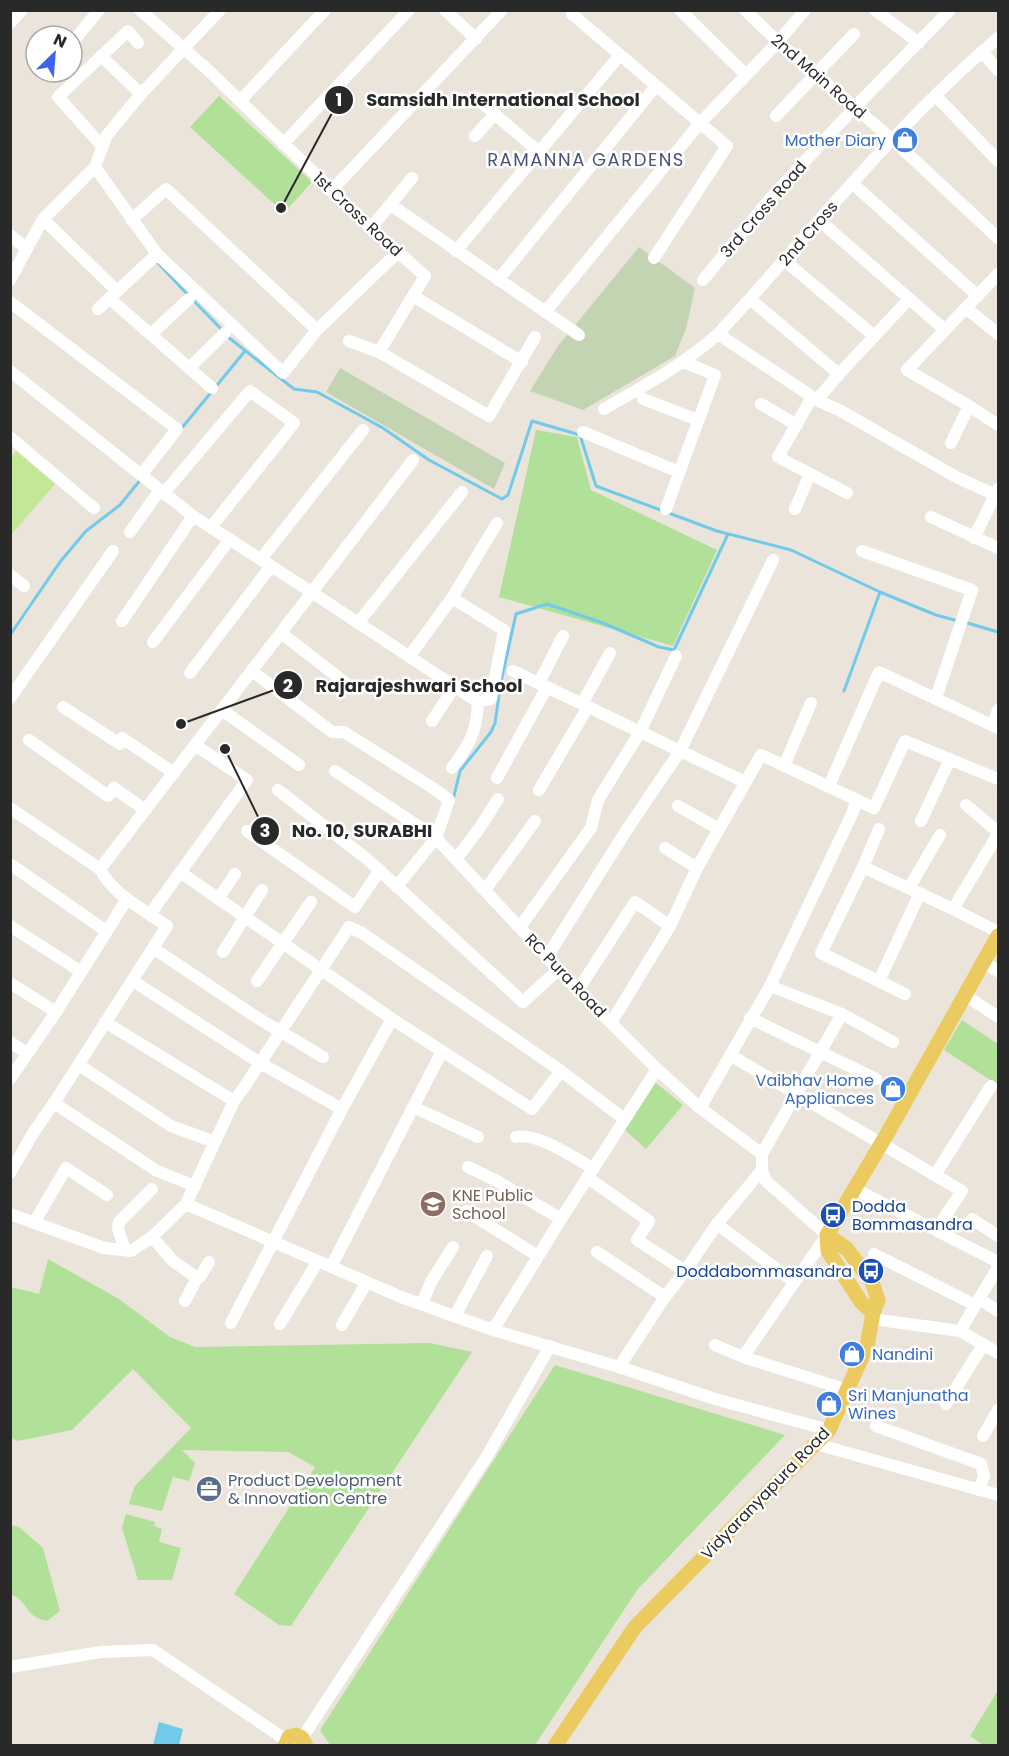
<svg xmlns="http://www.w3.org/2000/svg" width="1009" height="1756" font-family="Poppins,sans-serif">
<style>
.green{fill:#b1e099}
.cemetery{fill:#c3d4b3}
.pitch{fill:#c4e795}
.water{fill:#71caea}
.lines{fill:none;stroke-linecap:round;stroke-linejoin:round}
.stream{stroke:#71caea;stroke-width:3}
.minor{stroke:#fff;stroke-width:12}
.major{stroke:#ebca60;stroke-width:15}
.labels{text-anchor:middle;stroke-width:5;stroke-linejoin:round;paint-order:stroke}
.street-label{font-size:16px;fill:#292929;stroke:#fff}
.shop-label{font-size:16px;fill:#366cbe;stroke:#fff;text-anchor:end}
.education-label{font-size:16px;fill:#785e54;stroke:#fff;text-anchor:start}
.transit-label{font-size:16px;fill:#164399;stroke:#fff;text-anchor:start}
.service-label{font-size:16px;fill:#4e5e75;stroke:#fff;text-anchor:start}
.neighbourhood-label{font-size:18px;letter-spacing:1.5px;fill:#4b5378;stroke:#fff}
.leader{fill:none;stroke:#292929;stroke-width:2}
.callout-dot{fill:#292929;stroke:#fff;stroke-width:2}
.mark-label{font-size:18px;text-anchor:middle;font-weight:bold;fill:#fff}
.callout-label{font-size:18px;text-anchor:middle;font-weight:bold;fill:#292929;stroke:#fff;stroke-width:5;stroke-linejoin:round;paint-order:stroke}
</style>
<rect width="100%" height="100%" fill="#ebe4db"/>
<path class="green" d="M 219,96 L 312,182 L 284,213 L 190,127 Z
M 536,430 L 577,437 L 591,490 L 717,550 L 673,646 L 499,597 Z
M 962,1020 L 998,1044 L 998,1085 L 944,1050 Z
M 655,1082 L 683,1105 L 646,1149 L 625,1130 Z
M 48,1259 L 119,1299 L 170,1337 L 195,1347 L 430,1343 L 472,1352 L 291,1626 L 279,1625 L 234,1594 L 315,1467 L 288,1452 L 182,1450 L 195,1463 L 189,1481 L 173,1477 L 162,1511 L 129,1504 L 134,1487 L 191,1428 L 133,1369 L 72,1430 L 18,1441 L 11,1438 L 11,1287 L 39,1294 Z
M 555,1365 L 785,1435 L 637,1590 L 535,1745 L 330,1745 L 320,1730 Z
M 126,1514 L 155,1522 L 154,1526 L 162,1529 L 159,1542 L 181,1548 L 172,1580 L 138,1580 L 122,1528 Z
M 11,1525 L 19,1527 L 43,1548 L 60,1611 L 47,1621 C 25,1617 28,1601 11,1594 Z
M 997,1692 L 998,1693 L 998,1745 L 983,1745 L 970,1736 Z"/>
<path class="cemetery" d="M 639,247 L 695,288 L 686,329 L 675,356 L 583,410 L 530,391 L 558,346 Z
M 340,368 L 505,463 L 494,489 L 326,392 Z"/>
<path class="pitch" d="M 16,451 L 55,484 L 11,535 L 11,458 Z"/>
<path class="water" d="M 159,1722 L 183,1729 L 179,1745 L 153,1745 Z"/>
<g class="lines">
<path class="stream" d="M 158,263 L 188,295
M 193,300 L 224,332
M 228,337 L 294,389 L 317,392 L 383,428 L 429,460 L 502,499 L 508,495 L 532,421 L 580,435 L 596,486 L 717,531 L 791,550 L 880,592 L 936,615 L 958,621
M 181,429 L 245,351
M 964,622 L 998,632
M 10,635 L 60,562 L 86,531 L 120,505 L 141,479
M 844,691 L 880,592
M 453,800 L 460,771 L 491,732 L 495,723 L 501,682 L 516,614 L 547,604 L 603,623 L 659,647 L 674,650 L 728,534"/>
<path class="minor" d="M 140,10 L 207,69 L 371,228 L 425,276 L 379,352
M 445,10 L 476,39
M 680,10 L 746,75
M 745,10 L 778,42 L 893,140 L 998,238
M 875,10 L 919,43
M 572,14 L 727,146 L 654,258
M 10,23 L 22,10
M 75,39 L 99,10
M 982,52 L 998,70
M 101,56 L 141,94
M 936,96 L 998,161
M 476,98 L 539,152
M 240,101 L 325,10
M 776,116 L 854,34
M 475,136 L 495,114
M 283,144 L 409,10
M 103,147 L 58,97 L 128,31 L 138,43
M 95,167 L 157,254 L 283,373 L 317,330 L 398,252
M 852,183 L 978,296
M 331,191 L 502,10
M 391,205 L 579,335
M 43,219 L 117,291
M 131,220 L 166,189 L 317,330
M 819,220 L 945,330
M 371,228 L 412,178
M 10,235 L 27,249
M 456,251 L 620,55
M 784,260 L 873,335
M 10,280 L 43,219 L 95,167 L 107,135 L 141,94 L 220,10
M 498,280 L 656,86
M 703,280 L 768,201 L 855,107 L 950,10
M 413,296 L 522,362
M 109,298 L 212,388
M 750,299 L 839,374
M 10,302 L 177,429 L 141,475
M 966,308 L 998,334
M 98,309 L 157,254
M 545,312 L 700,123 L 778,42 L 805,10
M 151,334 L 189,299
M 718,334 L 817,400 L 841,411 L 958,478 L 998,496
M 349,341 L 379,352 L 489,416 L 535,337
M 189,368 L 225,333
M 10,371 L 193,516 L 313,593 L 478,702
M 812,397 L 778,457 L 847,493
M 643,399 L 698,420
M 817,400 L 839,374 L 909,299
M 761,404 L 797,425
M 969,406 L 998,425
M 604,409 C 644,386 683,365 718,334 C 810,234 894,126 998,38
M 583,432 L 679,472
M 10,437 L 94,508
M 951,443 L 969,406 L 907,370 L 998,274
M 164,493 L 250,391 L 294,423 L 211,527
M 666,509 L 715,375 L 684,362
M 795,509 L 810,474
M 931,517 L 998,548
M 130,532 L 160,490
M 974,538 L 998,489
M 862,551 L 972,590 L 936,698
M 261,559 L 363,430
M 10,575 L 24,586
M 452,598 L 504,630 L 491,699 L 478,702
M 122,621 L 193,516
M 358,623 L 462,492
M 281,633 L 347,684
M 153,642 L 230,539
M 409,657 L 452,598 L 497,523
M 252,671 L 332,732 L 344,732 L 436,790 L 449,800 L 436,838 L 397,886
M 513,671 L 745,782
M 190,673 L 271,566
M 539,683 L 563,636
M 10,698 L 113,551
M 582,704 L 610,653
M 63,707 L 120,744 L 122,738 L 174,773
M 222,710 L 299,765
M 432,721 L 455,686
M 993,725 L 998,710
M 29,740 L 108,796 L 114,788 L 145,810
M 784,766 L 811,703
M 452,768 C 469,745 477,732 478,702
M 335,771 L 436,838 L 574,986 L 657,1069 L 700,1108 L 762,1154 L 762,1170 L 766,1181 L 827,1235 L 743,1357
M 497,778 L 547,687
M 829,786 L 879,672 L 998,728
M 278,790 L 367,859 L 523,1002 L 559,969
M 539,790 L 588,707
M 966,805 L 998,832
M 678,806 L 719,829
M 10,808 L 100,869 C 112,894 144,910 167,926 L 54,1103 L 35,1130 L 10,1173
M 921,821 L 950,759
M 247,831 L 355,907 L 380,870
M 665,848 L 697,868
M 456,859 L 479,829 L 498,799
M 10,864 L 106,931
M 863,867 L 879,829
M 100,869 L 413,460
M 180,872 L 392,1019 L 532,1109 L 561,1071
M 909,888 L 940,835
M 485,890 L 535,821
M 218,899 L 235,874
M 953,909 L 998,932
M 150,914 L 247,780 L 195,745
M 10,926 L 80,971
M 520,927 L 591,828 L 598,800 L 640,732 L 676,656
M 153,948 L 256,1017 L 323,1057
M 223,952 L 262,890
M 547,957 L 626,831 L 680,751 L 773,560
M 983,962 L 998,971
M 133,981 L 260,1063 L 342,1109
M 257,981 L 311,902
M 879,981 L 920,893
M 10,983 L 56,1012
M 578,990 L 635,902 L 670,926
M 905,994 L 821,953 L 863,867 L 953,909 L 998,834
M 965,995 L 998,1017
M 842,1014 L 893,1042
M 750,1018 L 876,1079
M 105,1022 L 234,1101
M 611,1023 L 670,926 L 697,868 L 761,755 L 874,808 L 905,741 L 998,779
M 10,1042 L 27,1053
M 730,1055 L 962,1191 L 936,1230
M 79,1065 L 171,1126 L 215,1142
M 10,1079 L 56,1012 L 127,899
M 54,1103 L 157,1171 L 195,1186
M 413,1107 L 478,1137
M 700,1108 L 770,986 L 853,812 L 856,800
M 516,1137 C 537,1132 574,1158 593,1168
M 762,1154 L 842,1014 L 770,986
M 468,1167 L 497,1181 L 561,1219
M 935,1175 L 991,1086
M 587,1177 L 649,1221 L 637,1240 L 685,1271
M 855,1189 L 998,1262
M 186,1204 L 234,1101 L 245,1086 L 349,927 L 362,933 L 561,1071 L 624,1119
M 466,1211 L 538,1256
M 10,1214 L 104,1248 L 131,1251 L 152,1237 L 186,1204 L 401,1297 L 493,1330 L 619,1367 L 715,1399 L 829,1430
M 972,1219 L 998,1236
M 34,1223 L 66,1168 L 107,1195
M 717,1224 L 794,1282
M 152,1237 L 173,1261 L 197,1278 L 200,1277 L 209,1262
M 125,1250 L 118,1229 L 119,1222 L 152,1189
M 597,1252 L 665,1297
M 874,1254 L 975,1305
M 331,1267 L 442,1051
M 979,1299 L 998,1311
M 185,1301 L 197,1278
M 422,1304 L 431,1282 L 453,1247
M 455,1316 L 487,1256
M 872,1319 L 960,1331 L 998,1353
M 231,1323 L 342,1109 L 392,1019
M 280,1324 L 318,1261
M 342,1325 L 367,1282
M 493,1330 L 561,1219 L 657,1069
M 960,1331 L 998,1267
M 715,1345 L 743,1357 L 847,1390
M 619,1367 L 665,1297 L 685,1271 L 717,1224 L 762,1170
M 946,1404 L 983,1345
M 876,1426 L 981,1464 L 984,1476 L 979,1490
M 983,1436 L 998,1410
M 816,1444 L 998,1495
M 10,1667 L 101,1652 L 153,1650 L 286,1740
M 302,1738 L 487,1456 L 550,1346"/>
<path class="major" d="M 873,1313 L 861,1302 L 828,1251 L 827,1235 L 887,1134 L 998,936
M 285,1746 L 289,1737 L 296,1735 L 302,1738 L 306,1746
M 555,1746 L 635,1627 L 829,1430 L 867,1346 L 873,1313 L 878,1300 L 872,1282 L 847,1249 L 827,1235"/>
</g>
<defs>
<symbol id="shop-disc" viewBox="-11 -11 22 22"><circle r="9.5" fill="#3f7fe0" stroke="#fff"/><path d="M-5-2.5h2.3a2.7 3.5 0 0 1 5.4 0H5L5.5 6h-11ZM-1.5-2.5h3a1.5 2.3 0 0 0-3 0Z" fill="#fff"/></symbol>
<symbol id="school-disc" viewBox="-11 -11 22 22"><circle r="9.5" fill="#8d6e63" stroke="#fff"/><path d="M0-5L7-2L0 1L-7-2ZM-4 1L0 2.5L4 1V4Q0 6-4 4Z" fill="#fff"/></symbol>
<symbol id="bus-disc" viewBox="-11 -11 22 22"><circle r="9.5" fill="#1a4fb4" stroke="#fff"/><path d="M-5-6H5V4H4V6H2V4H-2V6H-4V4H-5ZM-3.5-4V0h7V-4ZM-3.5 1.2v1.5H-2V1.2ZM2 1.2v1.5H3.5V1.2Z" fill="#fff"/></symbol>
<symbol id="office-disc" viewBox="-11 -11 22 22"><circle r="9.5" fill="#5c6f8a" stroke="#fff"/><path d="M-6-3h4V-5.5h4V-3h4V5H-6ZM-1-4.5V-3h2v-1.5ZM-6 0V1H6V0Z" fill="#fff"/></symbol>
</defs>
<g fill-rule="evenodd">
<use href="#shop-disc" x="890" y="125" width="30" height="30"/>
<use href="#shop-disc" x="878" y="1074" width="30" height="30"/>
<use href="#school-disc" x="418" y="1189" width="30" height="30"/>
<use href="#bus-disc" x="818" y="1200" width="30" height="30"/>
<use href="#bus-disc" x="856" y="1256" width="30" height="30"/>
<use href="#shop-disc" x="837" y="1339" width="30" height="30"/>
<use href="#shop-disc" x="814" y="1389" width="30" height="30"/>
<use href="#office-disc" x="194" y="1474" width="30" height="30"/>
</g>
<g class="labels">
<g class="street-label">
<text transform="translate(819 76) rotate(41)" y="6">2nd Main Road</text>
<text transform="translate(763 209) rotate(-49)" y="6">3rd Cross Road</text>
<text transform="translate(358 214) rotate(43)" y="6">1st Cross Road</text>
<text transform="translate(808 233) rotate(-49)" y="6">2nd Cross</text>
<text transform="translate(566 975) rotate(46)" y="6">RC Pura Road</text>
<text transform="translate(765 1493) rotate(-46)" y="6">Vidyaranyapura Road</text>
</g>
<g class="shop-label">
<text x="886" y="146">Mother Diary</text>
<text x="874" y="1086">Vaibhav Home<tspan x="874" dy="18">Appliances</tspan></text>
<text x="872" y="1360" text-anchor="start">Nandini</text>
<text x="848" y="1401" text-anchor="start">Sri Manjunatha<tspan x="848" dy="18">Wines</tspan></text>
</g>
<g class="education-label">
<text x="452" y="1201">KNE Public<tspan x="452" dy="18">School</tspan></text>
</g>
<g class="transit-label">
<text x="852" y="1212">Dodda<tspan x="852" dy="18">Bommasandra</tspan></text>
<text x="852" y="1277" text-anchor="end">Doddabommasandra</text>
</g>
<g class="service-label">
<text x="228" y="1486">Product Development<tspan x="228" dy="18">&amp; Innovation Centre</tspan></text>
</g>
<g class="neighbourhood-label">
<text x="586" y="166">RAMANNA GARDENS</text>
</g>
</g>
<path class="leader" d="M281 208L339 100M181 724L288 685M225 749L265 831"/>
<g class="callout-dot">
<circle cx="281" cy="208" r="6"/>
<circle cx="181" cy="724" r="6"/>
<circle cx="225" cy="749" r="6"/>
<circle cx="339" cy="100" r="15"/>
<circle cx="288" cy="685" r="15"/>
<circle cx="265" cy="831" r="15"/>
</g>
<g class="mark-label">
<text x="339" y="106">1</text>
<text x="288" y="692">2</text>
<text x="265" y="837">3</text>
</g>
<g class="callout-label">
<text x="503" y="106">Samsidh International School</text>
<text x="419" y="692">Rajarajeshwari School</text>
<text x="362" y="837">No. 10, SURABHI</text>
</g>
<rect width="1009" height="1756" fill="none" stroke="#292929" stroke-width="24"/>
<g transform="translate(54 54) rotate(25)"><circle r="28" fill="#ffffff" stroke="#a9a9a9" stroke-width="1.5"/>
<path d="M0-4.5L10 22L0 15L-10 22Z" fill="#4062f3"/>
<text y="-9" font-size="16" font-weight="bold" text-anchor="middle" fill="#292929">N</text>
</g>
</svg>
